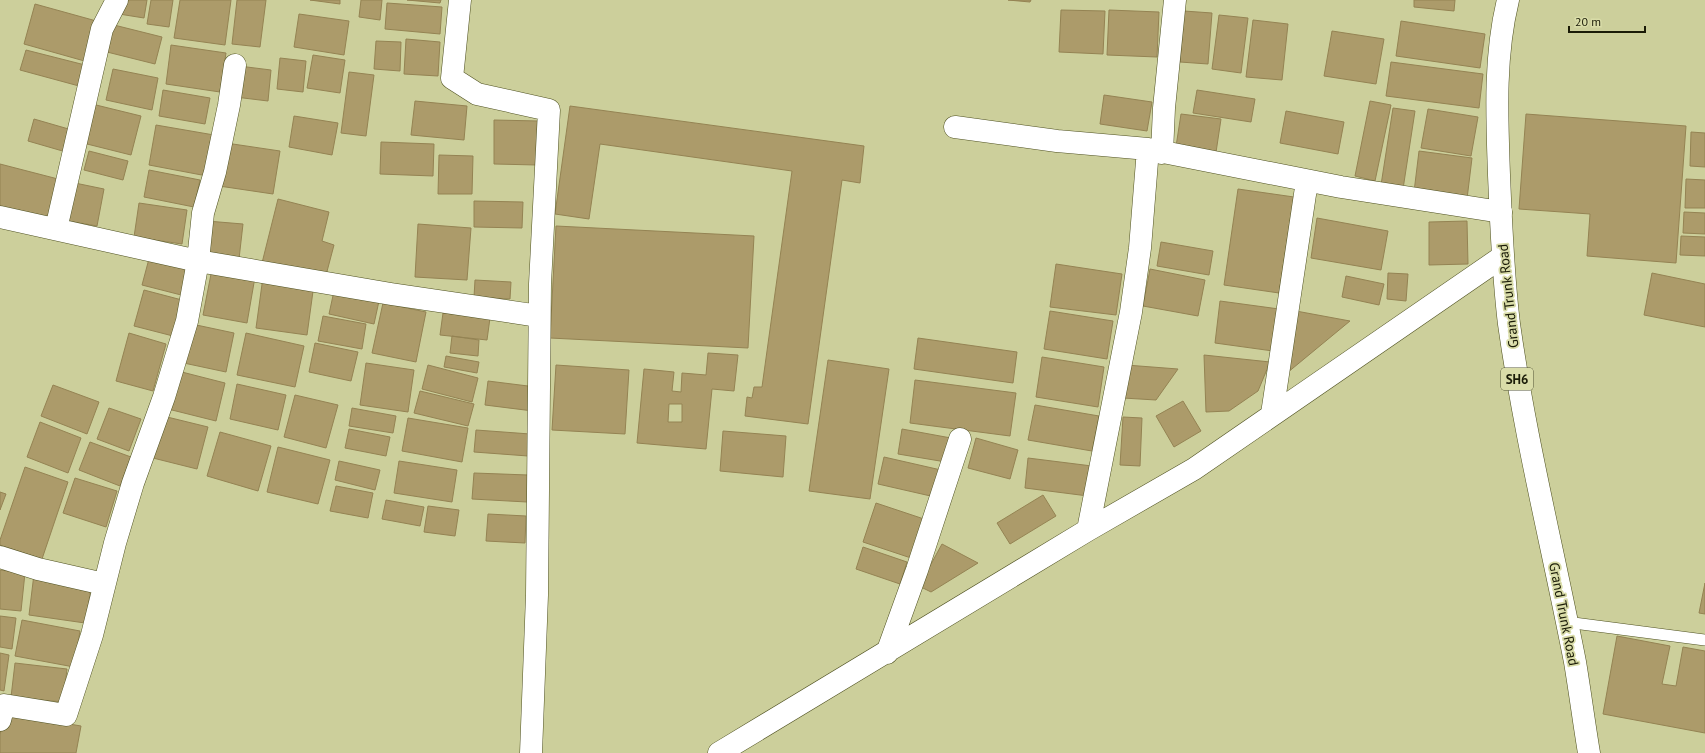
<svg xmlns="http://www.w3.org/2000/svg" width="1705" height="753" font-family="'PT Sans',sans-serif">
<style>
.building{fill:#ac9b6a;stroke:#948353;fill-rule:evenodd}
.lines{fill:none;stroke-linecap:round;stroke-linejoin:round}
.service-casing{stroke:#4f5121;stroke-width:12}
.minor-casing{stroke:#4f5121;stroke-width:23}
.primary-casing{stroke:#4f5121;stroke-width:23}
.service{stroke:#fff;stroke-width:11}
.minor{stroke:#fff;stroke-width:22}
.primary{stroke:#fff;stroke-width:22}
.labels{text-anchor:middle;stroke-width:3.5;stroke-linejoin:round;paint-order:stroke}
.shield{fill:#d9dca8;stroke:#535537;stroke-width:1}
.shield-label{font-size:13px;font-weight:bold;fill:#1a1b07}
.street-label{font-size:14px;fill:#1a1b07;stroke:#d9dca8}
</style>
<rect width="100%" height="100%" fill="#cccf9b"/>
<path class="building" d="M 121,0 L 147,0 L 144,18 L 119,14 Z
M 151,0 L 173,0 L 169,27 L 147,24 Z
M 180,0 L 231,0 L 225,45 L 174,38 Z
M 237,0 L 266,0 L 260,47 L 232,44 Z
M 310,0 L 340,0 L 340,4 Z
M 361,0 L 382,0 L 380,20 L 359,17 Z
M 407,0 L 441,0 L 440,3 Z
M 1008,0 L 1031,0 L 1030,2 Z
M 1414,0 L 1455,0 L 1454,11 L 1414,7 Z
M 387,3 L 442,7 L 440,34 L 385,29 Z
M 35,4 L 100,22 L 88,62 L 24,44 Z
M 1061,10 L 1105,11 L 1103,54 L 1059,52 Z
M 1109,10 L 1159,12 L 1157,57 L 1107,55 Z
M 1184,11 L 1212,13 L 1208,64 L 1180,62 Z
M 299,14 L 349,21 L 344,55 L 294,47 Z
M 1219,15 L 1248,18 L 1241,73 L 1212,69 Z
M 1253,20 L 1288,24 L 1282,80 L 1246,77 Z
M 1401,21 L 1485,34 L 1480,68 L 1396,56 Z
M 110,24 L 162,37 L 155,64 L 103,51 Z
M 1332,31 L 1384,39 L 1376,84 L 1324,76 Z
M 406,39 L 440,42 L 438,76 L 404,74 Z
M 376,41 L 401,42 L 400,71 L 374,69 Z
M 171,45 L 226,53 L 220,92 L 166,84 Z
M 26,50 L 85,65 L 79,86 L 20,70 Z
M 313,55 L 345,60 L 340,93 L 307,88 Z
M 280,58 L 306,61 L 303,92 L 277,89 Z
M 1391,62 L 1483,74 L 1479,108 L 1386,96 Z
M 239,66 L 271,70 L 268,101 L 235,97 Z
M 113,69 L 158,78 L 152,110 L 106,100 Z
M 349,72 L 374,75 L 366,136 L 341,133 Z
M 163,90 L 210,98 L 205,124 L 159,116 Z
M 1197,90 L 1255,99 L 1251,122 L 1193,113 Z
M 1104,95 L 1152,102 L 1147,131 L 1100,124 Z
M 415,101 L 467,106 L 464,140 L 411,135 Z
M 1370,101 L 1391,105 L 1375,181 L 1355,176 Z
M 92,104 L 141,116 L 131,155 L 83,143 Z
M 570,106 L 864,146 L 860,183 L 842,180 L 808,424 L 745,416 L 747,397 L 752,398 L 754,387 L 762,387 L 792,171 L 600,144 L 589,219 L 555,214 Z
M 1393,108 L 1415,111 L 1403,189 L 1381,185 Z
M 1428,109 L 1478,117 L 1471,156 L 1421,148 Z
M 1286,111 L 1344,122 L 1338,154 L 1280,143 Z
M 1181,114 L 1221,119 L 1215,159 L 1175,153 Z
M 1526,114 L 1686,126 L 1676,263 L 1587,256 L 1590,214 L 1519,209 Z
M 294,116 L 338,123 L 332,155 L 289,147 Z
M 34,119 L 72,130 L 66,152 L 28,141 Z
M 494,120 L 538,121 L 537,165 L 494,164 Z
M 156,125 L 214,135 L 207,176 L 149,165 Z
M 1691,132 L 1705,133 L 1705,167 L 1690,166 Z
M 381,142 L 434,144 L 433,176 L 380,174 Z
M 226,143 L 280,151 L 273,194 L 219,186 Z
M 89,151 L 128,161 L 123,180 L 84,170 Z
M 1419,151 L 1472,158 L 1467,199 L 1414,192 Z
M 439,155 L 473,156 L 472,194 L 438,194 Z
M 0,164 L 58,179 L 47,221 L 0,209 Z
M 149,170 L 200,180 L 194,207 L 144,197 Z
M 1686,179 L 1705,180 L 1705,208 L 1685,208 Z
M 70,182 L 104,189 L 97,226 L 63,220 Z
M 1238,189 L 1294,197 L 1279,293 L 1224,285 Z
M 278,199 L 329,212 L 322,241 L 334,245 L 325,279 L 262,263 Z
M 474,201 L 523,202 L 522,228 L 474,227 Z
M 139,203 L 187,210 L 182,244 L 134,237 Z
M 1684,212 L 1705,213 L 1705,234 L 1683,233 Z
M 1317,218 L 1388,231 L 1381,270 L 1311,258 Z
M 207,221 L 243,224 L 239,259 L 203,256 Z
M 1467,221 L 1468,264 L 1429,265 L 1429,222 Z
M 418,224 L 471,228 L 467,280 L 415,277 Z
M 556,226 L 754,236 L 748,348 L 550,338 Z
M 1681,236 L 1705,237 L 1705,256 L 1680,255 Z
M 1161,242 L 1213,251 L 1209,275 L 1157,266 Z
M 150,255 L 196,267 L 189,297 L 142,285 Z
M 1056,264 L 1122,274 L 1116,315 L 1050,307 Z
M 212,269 L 255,277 L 247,323 L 203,315 Z
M 1150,269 L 1205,280 L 1198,316 L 1143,306 Z
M 1388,273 L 1408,274 L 1406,301 L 1387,299 Z
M 1652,273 L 1705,284 L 1705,327 L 1644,315 Z
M 1346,276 L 1384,284 L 1379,305 L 1342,297 Z
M 263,277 L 314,284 L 307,335 L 256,328 Z
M 475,280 L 511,282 L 510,299 L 474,297 Z
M 144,290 L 182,300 L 173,336 L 134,326 Z
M 334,291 L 379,301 L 374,324 L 329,314 Z
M 1220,301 L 1279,309 L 1273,351 L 1215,343 Z
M 383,303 L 426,312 L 416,362 L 372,353 Z
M 1050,311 L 1113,321 L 1107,359 L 1044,349 Z
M 1296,311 L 1350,321 L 1287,373 Z
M 443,313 L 490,318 L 487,340 L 440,335 Z
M 323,316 L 366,324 L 362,349 L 318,341 Z
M 187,323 L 234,333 L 226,372 L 179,362 Z
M 129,333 L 166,344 L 153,391 L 116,381 Z
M 246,333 L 304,346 L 295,387 L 237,375 Z
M 452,336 L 479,340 L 478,356 L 450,353 Z
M 918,338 L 1017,352 L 1013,383 L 914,369 Z
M 315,343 L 358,352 L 351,381 L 309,372 Z
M 708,353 L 738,355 L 734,391 L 712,389 L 706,449 L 637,443 L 644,369 L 674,372 L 672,391 L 681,392 L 682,373 L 706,375 ZM 669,404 L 682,404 L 682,422 L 668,422 Z
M 1204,355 L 1270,362 L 1258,391 L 1229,411 L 1206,412 Z
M 446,356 L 479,362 L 477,373 L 444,367 Z
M 1042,357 L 1104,367 L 1098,407 L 1036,397 Z
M 828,360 L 889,369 L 870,499 L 809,491 Z
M 366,363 L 414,370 L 408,412 L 360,405 Z
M 428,365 L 478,378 L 472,402 L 422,389 Z
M 556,365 L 629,370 L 625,434 L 552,430 Z
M 1126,365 L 1178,369 L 1156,400 L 1123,398 Z
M 174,370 L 225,383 L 216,421 L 164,408 Z
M 915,380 L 1016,393 L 1010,436 L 910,423 Z
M 488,381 L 536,387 L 533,411 L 485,405 Z
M 237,384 L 286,395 L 278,430 L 230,419 Z
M 53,385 L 99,402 L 87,434 L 41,416 Z
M 420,391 L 474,404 L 468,426 L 414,413 Z
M 295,395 L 338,405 L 326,448 L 284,437 Z
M 1183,401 L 1201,431 L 1174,447 L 1156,416 Z
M 1035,405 L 1099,416 L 1092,451 L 1028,440 Z
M 109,408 L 141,419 L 129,451 L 97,439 Z
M 352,408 L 396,416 L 393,433 L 349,426 Z
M 159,415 L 208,427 L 197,469 L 149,457 Z
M 1123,417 L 1142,418 L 1140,466 L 1120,465 Z
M 408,418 L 468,428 L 462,462 L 402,451 Z
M 40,422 L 81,438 L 68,473 L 27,457 Z
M 349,429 L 390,437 L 386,456 L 345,448 Z
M 902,429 L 951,438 L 946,462 L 898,454 Z
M 476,430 L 530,434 L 528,456 L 474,452 Z
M 723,431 L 786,436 L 783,477 L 720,471 Z
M 220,432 L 271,446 L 258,491 L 207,476 Z
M 976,438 L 1018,450 L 1010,479 L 968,468 Z
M 90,442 L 131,457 L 120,486 L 79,470 Z
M 278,447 L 330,460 L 318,504 L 267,492 Z
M 884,457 L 941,470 L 935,497 L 878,484 Z
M 1028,458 L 1092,466 L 1088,496 L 1025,488 Z
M 339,461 L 380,470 L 375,490 L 335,480 Z
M 399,461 L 457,470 L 452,502 L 394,493 Z
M 25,467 L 68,482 L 42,559 L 0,545 L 0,540 Z
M 474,473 L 528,475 L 527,502 L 472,499 Z
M 75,478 L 117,491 L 106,527 L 63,513 Z
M 336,486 L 373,493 L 368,518 L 330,511 Z
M 0,492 L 6,494 L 0,510 Z
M 1043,495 L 1056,516 L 1010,544 L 997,523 Z
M 386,500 L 424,507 L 420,526 L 382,519 Z
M 876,503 L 927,520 L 914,559 L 863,542 Z
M 428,506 L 459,510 L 455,536 L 424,532 Z
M 488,514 L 526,516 L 525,543 L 486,541 Z
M 942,544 L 978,563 L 931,592 L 919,586 Z
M 863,547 L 907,562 L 900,584 L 856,569 Z
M 0,570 L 25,573 L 21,611 L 0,609 Z
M 34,574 L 92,583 L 85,623 L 29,615 Z
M 1705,583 L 1705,614 L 1699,613 Z
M 0,616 L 16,618 L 12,649 L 0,647 Z
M 22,620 L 80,631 L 74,667 L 15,656 Z
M 1617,636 L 1670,646 L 1662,684 L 1676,686 L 1683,647 L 1705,651 L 1705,733 L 1603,714 Z
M 0,653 L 9,655 L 4,691 L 0,690 Z
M 15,663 L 67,669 L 63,702 L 11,697 Z
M 4,713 L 81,726 L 76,753 L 0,753 L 0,735 Z"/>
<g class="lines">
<defs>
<path id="service" d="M 1566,622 L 1705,640"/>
<path id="minor" d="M 460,0 L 452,78 L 477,94 L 549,110 L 540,284 L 537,595 L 531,753
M 955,127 L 1057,141 L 1148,149 L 1341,187 L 1501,212
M 1162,153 L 1164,108 L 1175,0
M 0,217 L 198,261 L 203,213 L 215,172 L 229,105 L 235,65
M 56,229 L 102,29 L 117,0
M 1272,414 L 1307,181
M 1088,530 L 1131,312 L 1140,248 L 1148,149
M 0,557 L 38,569 L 104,584
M 887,653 L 917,570 L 960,439
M 0,720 L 4,705 L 66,715 L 92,635 L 115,543 L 133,483 L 164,397 L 187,321 L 198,261 L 391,294 L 539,316
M 719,753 L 1088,530 L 1194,469 L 1502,257"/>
<path id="primary" d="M 1508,0 C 1494,57 1497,117 1499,175 C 1501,225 1503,275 1509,324 C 1525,438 1553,549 1575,662 C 1580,692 1584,723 1589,753"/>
</defs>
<use href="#service" class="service-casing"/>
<use href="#minor" class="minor-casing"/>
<use href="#primary" class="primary-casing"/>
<use href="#service" class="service"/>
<use href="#minor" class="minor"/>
<use href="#primary" class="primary"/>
</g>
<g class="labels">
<rect class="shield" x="1501" y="368" width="32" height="22" rx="3"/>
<g class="shield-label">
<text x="1517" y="384">SH6</text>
</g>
<g class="street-label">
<text transform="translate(1508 296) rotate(-96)" y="5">Grand Trunk Road</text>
<text transform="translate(1564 614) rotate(79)" y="5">Grand Trunk Road</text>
</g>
</g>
<path d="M1569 26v6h76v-6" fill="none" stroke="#1a1b07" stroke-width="2"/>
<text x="1575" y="26" font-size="12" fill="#1a1b07" stroke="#d9dca8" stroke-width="3" paint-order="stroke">20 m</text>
</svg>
